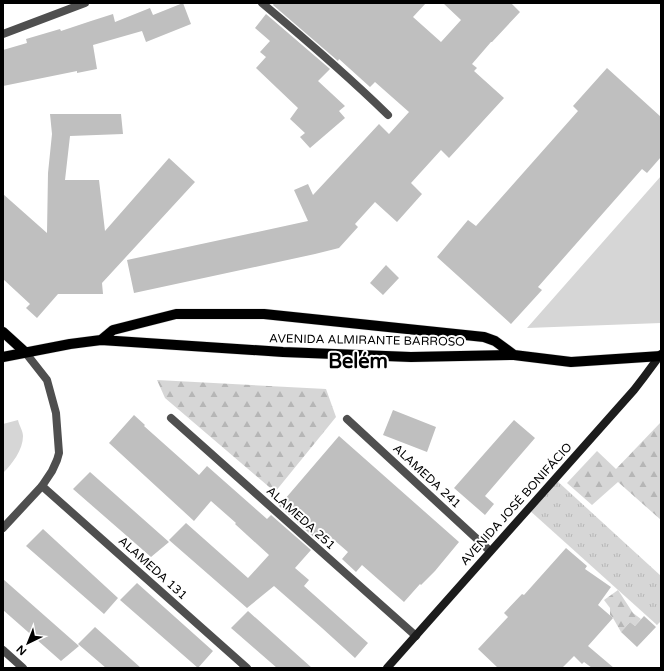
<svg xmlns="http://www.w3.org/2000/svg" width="664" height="671" font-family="'Varela Round',sans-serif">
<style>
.grass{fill:url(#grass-tufts)}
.forest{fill:url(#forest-firs)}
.park{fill:#d6d6d6}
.building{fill:#bfbfbf}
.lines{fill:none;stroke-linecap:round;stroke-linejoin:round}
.primary-casing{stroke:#dbdbdb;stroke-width:11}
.minor{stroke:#4f4f4f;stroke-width:8}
.tertiary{stroke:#4f4f4f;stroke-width:8}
.secondary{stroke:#1c1c1c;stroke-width:8}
.primary{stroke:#000;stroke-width:10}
.labels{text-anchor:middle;stroke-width:4;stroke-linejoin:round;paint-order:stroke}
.street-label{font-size:12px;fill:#000;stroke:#fff}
.town-label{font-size:20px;font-weight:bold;fill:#000;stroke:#fff}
</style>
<defs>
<pattern id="grass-tufts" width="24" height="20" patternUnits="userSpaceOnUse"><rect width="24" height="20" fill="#d6d6d6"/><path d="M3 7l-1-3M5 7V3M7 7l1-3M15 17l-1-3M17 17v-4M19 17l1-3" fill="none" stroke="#b6b6b6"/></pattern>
<pattern id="forest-firs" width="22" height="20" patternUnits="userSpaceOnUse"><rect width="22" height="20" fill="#d6d6d6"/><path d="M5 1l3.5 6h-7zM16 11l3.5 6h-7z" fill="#b6b6b6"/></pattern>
</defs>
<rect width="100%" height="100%" fill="#fff"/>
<path class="grass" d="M 555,479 L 661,576 L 661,621 L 657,625 L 528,509 Z"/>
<path class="forest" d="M 157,380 L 326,389 L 336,417 L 275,492 L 165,398 Z
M 661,422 L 661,520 L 618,482 L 592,505 L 567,483 L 597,451 L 616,469 Z
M 618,590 L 633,613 L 641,619 L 635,626 L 630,622 L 621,632 L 613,618 L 610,615 L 610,608 L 604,600 Z"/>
<path class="park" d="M 661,176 L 661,323 L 527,328 Z
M 18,420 C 19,425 23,431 23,436 C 23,450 12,464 3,473 L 3,424 Z"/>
<path class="building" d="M 183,3 L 191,24 L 146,42 L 142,31 L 93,45 L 97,69 L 77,73 L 77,71 L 3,86 L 3,50 L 27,43 L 26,39 L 60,29 L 61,31 L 91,21 L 113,14 L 115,22 L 150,8 L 153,15 Z
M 274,3 L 426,3 L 413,17 L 441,42 L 461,20 L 443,3 L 511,3 L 520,12 L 492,42 L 491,42 L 472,64 L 477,68 L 474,71 L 504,98 L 449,158 L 441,150 L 411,183 L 422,194 L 397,222 L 375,202 L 355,224 L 358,227 L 339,248 L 315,254 L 134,293 L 127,260 L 308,221 L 294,190 L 308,184 L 313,195 L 379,124 L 389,134 L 409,112 L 375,82 L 370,87 L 339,59 L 338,61 L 273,5 Z
M 266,14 L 330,69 L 318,81 L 345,106 L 339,111 L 345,118 L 310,148 L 300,137 L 305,133 L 290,119 L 298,108 L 256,68 L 266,57 L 260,52 L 270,41 L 255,28 Z
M 607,68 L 661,117 L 661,157 L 647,173 L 642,169 L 538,287 L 542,290 L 511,324 L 437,257 L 468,220 L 476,226 L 578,111 L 573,106 Z
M 50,114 L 121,114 L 123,134 L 70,136 L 65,180 L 99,180 L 105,231 L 169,158 L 195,182 L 102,283 L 103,294 L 58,294 L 37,318 L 26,308 L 30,304 L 3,279 L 3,194 L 47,233 L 48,173 L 52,134 Z
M 386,265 L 399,278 L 383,295 L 370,283 Z
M 393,410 L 436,427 L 427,452 L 383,435 Z
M 134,415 L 145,425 L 144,426 L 199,475 L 207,466 L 267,519 L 271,515 L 311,550 L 295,568 L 309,580 L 304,586 L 368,643 L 355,658 L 322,628 L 274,586 L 247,608 L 169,540 L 186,523 L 248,578 L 269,555 L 235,524 L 236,523 L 211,501 L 194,521 L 109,443 Z
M 514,420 L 535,438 L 485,496 L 494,504 L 485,515 L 454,488 Z
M 339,436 L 459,542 L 435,571 L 421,585 L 420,584 L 404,602 L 362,565 L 356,572 L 342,559 L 348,552 L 326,533 L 318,541 L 279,506 Z
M 90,472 L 169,542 L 151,557 L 73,489 Z
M 43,529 L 118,598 L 104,614 L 26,546 Z
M 566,548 L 587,566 L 585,569 L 611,587 L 598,605 L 613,618 L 588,646 L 614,668 L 592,668 L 584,662 L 582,664 L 574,656 L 562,668 L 498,668 L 478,649 L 508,617 L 504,613 L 522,594 L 524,595 Z
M 3,579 L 79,646 L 61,661 L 3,610 Z
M 137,583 L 213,651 L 198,668 L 120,600 Z
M 248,611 L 312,668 L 277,668 L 231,628 Z
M 644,616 L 656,627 L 637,647 L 621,632 L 630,622 L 635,626 Z
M 95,627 L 141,668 L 106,668 L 78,644 Z"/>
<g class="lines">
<defs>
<path id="primary" d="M 3,332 L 25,352
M 101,340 L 113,330 L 176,314 L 264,314 L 484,337 L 495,341 L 514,355
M 3,357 L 70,344 L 101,340 L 283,352 L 411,357 L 514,355 L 571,362 L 661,356"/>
</defs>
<use href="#primary" class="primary-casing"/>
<path class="minor" d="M 262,3 C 305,39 348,76 388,115
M 3,34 L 85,3
M 171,418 L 416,636
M 347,419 L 490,551
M 42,486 L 247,668
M 3,650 L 23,668"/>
<path class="tertiary" d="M 3,528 L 42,486 L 52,471 L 57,460 L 59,453 L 56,413 L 47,380 L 25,352"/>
<path class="secondary" d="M 387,668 L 634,390 L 644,377 L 661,354"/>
<use href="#primary" class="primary"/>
</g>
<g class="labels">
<g class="street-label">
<text transform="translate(367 340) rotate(1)" y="4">AVENIDA ALMIRANTE BARROSO</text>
<text transform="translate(427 476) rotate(43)" y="4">ALAMEDA 241</text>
<text transform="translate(516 504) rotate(-48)" y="4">AVENIDA JOSÉ BONIFÁCIO</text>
<text transform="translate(301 518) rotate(42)" y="4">ALAMEDA 251</text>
<text transform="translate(153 568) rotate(42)" y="4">ALAMEDA 131</text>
</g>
<g class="town-label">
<text x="358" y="368">Belém</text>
</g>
</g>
<rect width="664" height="671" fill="none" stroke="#000000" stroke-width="8"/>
<g transform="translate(28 643) rotate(223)" stroke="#ffffff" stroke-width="3" paint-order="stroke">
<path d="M0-3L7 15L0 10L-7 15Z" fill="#000000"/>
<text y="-6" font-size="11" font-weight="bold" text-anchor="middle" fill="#000000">N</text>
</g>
</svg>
